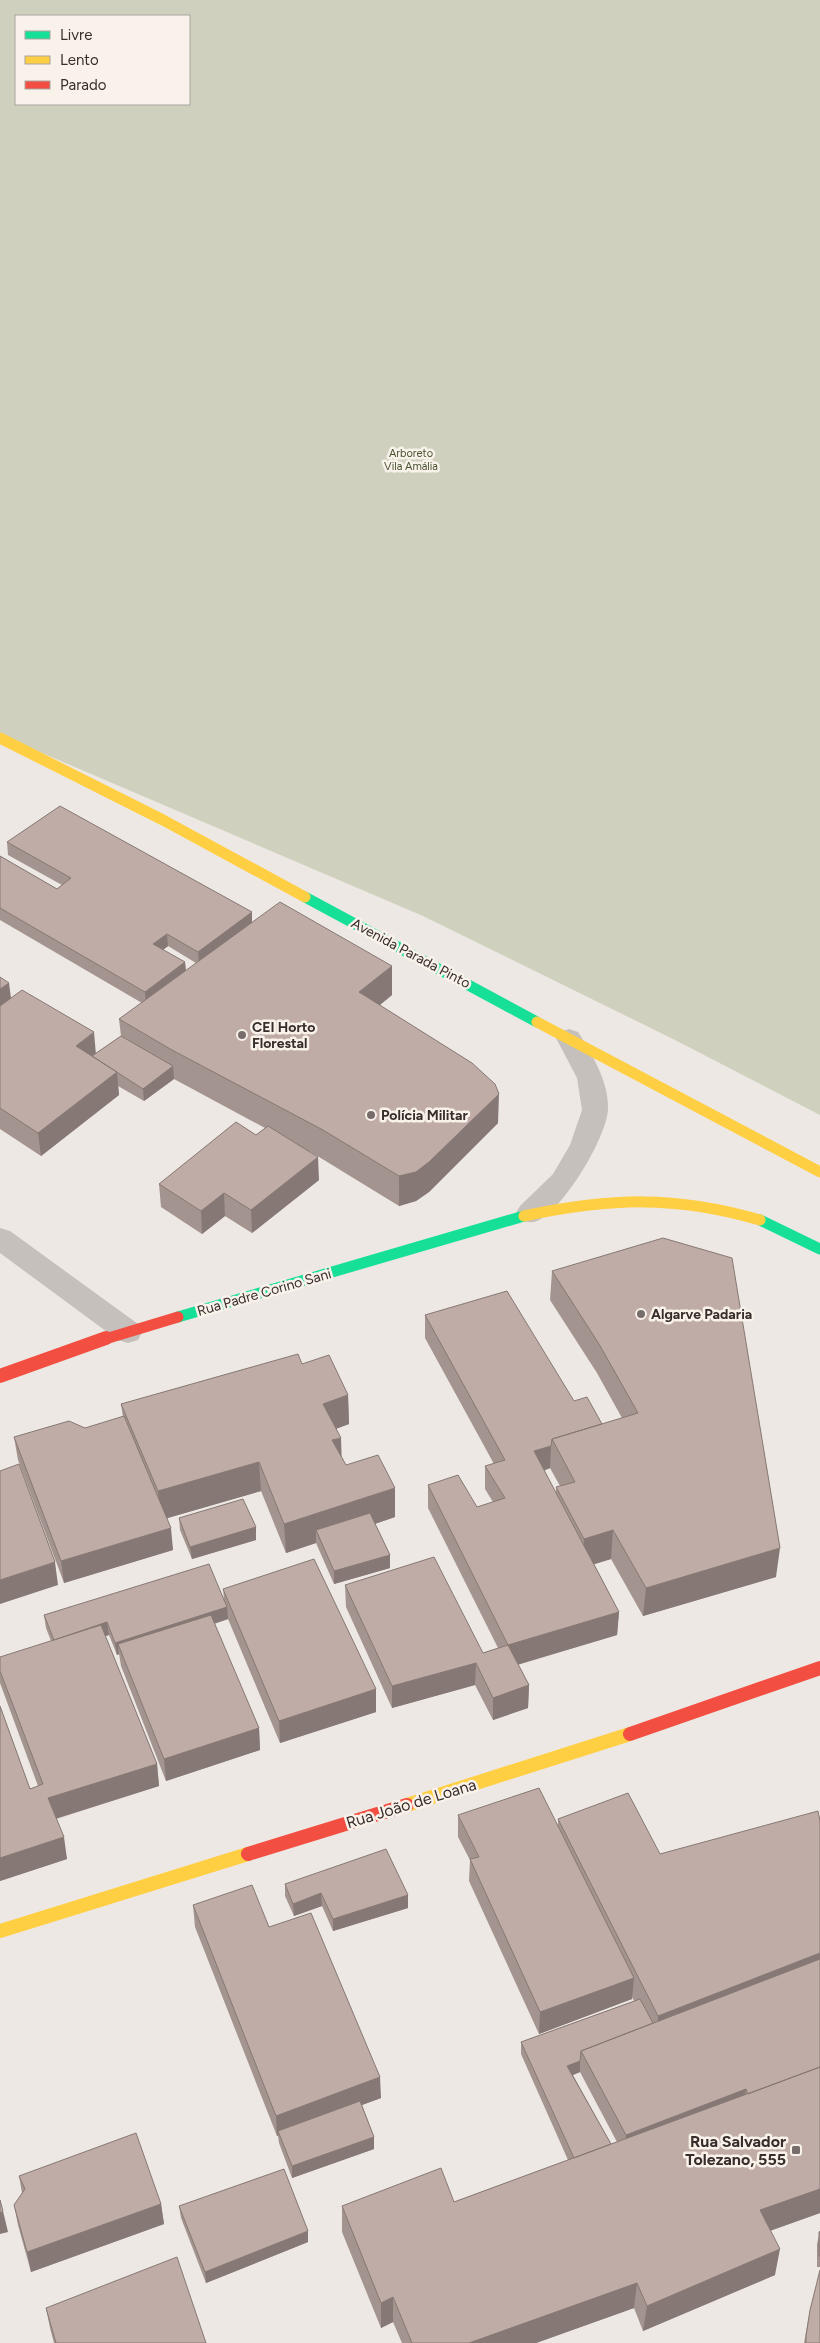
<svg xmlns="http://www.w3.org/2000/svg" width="820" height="2343" font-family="Figtree,sans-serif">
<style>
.green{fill:#cfd1be;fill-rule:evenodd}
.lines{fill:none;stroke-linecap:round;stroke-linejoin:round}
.street{fill:#c6c0bc;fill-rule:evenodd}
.fast{stroke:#16e098;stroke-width:11}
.slow-far1{stroke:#ffcf43;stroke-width:11}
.slow{stroke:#ffcf43;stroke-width:14}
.jam-far1{stroke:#f24e42;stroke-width:11}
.jam{stroke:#f24e42;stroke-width:14}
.wall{fill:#a4948f;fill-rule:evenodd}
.shaded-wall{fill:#867874}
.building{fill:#bfaca6;stroke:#867874}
.poi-dot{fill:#776e6b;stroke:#f9f2eb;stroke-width:2}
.labels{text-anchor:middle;stroke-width:5;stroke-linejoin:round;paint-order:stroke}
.far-park-label{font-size:11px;fill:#495330;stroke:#f9f2eb}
.street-label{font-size:14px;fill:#372d2a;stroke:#f9f2eb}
.poi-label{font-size:14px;font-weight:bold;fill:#372d2a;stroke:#f9f2eb;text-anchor:start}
.near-street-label{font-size:16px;fill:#372d2a;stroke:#f9f2eb}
.near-poi-label{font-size:16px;font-weight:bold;fill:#372d2a;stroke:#f9f2eb;text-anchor:end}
</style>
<rect width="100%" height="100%" fill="#ede8e3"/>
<path class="green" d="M 0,0 L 820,0 L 820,1115 L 677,1041 L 423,916 L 0,735 ZM 16,16 L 189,16 L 189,104 L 16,104 Z"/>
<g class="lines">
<path class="street" d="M 569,1029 L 578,1032 C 592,1054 609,1082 608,1109 C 607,1137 564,1208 539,1220 C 532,1224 527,1222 520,1220 L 516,1213 L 520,1206 L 553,1174 L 570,1145 L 582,1110 L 577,1078 L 556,1038 L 560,1032 Z
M 0,1228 L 10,1231 L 138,1324 L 142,1332 L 138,1340 L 128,1343 L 118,1340 L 0,1253 Z"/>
<path class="fast" d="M 305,897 L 537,1022
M 760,1220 L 820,1249
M 178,1317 L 524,1216"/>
<path class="slow-far1" d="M 0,738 L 163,820 L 305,897
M 537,1022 L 820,1172
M 524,1216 C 610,1198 675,1195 760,1220"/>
<path class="slow" d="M 407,1805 L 630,1734
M 0,1931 L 248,1854"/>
<path class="jam-far1" d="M 102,1340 L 178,1317"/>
<path class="jam" d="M 0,1376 L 106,1338
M 630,1734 L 820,1668
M 248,1854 L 407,1805"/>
</g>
<path class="wall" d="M 7,842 L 252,912 L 252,922 L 392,966 L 392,995 L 380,1005 L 498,1123 L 429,1192 L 416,1201 L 399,1206 L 324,1160 L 309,1151 L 319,1180 L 252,1233 L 225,1216 L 202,1234 L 161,1207 L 159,1184 L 256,1135 L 265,1128 L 174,1079 L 144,1101 L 118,1086 L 119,1095 L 41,1156 L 0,1129 L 0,977 L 11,998 L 96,1053 L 121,1036 L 119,1019 L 142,1003 L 0,920 L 0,856 L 57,889 L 62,885 L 8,855 ZM 168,946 L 196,963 L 186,971 L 185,962 L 163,950 Z
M 552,1271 L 776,1577 L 643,1616 L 611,1559 L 594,1564 L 619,1612 L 617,1635 L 518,1664 L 529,1685 L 528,1708 L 493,1720 L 475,1685 L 392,1708 L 346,1607 L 345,1585 L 483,1653 L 498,1648 L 428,1508 L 428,1485 L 477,1507 L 493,1502 L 485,1489 L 485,1466 L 494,1464 L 425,1338 L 425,1315 L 574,1401 L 602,1424 L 622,1418 L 597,1373 L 550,1300 ZM 550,1468 L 560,1486 L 556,1487 L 556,1494 L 544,1471 Z
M 302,1364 L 348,1395 L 349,1424 L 336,1429 L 341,1456 L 346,1465 L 395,1517 L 375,1524 L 390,1555 L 390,1568 L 334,1584 L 316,1543 L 286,1553 L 261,1491 L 167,1518 L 173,1550 L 64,1583 L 18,1460 L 14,1437 L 85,1428 L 123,1417 L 121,1404 Z
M 179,1518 L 256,1527 L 256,1540 L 192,1559 L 180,1530 Z
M 223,1589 L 376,1689 L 376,1712 L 280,1743 L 228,1619 L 214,1624 L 259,1728 L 260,1750 L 166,1781 L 121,1666 L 119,1654 L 117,1655 L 109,1635 L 105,1636 L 157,1764 L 159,1786 L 56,1819 L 67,1859 L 0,1881 L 0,1706 L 30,1789 L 38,1786 L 0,1683 L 0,1671 L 51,1641 L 46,1628 L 44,1615 L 224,1599 Z
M 458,1815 L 558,1825 L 558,1819 L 660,1854 L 820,1821 L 820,2213 L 770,2231 L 775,2275 L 643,2331 L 634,2308 L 536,2343 L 402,2343 L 393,2322 L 381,2328 L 342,2232 L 342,2206 L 454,2202 L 568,2160 L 521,2054 L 521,2042 L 634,2001 L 632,1997 L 632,1999 L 539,2034 L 469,1881 L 470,1860 L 458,1837 ZM 580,2072 L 617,2142 L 611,2144 L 573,2075 Z
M 285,1884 L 408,1895 L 408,1908 L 333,1931 L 322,1906 L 294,1916 L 285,1896 Z
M 193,1905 L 381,2098 L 362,2105 L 374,2137 L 374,2149 L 292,2178 L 279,2143 L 278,2136 L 277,2136 L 195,1927 Z
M 19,2176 L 161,2204 L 164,2224 L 31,2272 L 18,2225 L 14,2205 L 22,2193 Z
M 179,2206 L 308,2242 L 206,2283 L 181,2218 Z
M 820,2231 L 820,2267 L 817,2267 L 817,2244 Z
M 46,2308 L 206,2343 L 54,2343 L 50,2328 Z
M 810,2310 L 820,2343 L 804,2343 Z"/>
<path class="shaded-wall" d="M 252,912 L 252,925 L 199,965 L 198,952 Z
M 167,934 L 168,946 L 154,957 L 153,944 Z
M 185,962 L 186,975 L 146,1005 L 145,992 Z
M 392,966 L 392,995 L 360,1021 L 359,992 Z
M 9,983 L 12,1006 L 0,1014 L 0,989 Z
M 94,1032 L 96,1055 L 93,1058 L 76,1046 Z
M 173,1066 L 174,1079 L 144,1101 L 143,1089 Z
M 117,1072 L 119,1095 L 41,1156 L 38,1133 Z
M 499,1094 L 498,1123 L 429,1192 L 416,1201 L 399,1206 L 399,1176 Z
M 318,1157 L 319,1180 L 252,1233 L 251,1210 Z
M 224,1193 L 225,1216 L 202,1234 L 201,1211 Z
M 348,1395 L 349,1424 L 324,1433 L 323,1404 Z
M 341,1438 L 342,1467 L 332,1440 Z
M 551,1446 L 550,1468 L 533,1474 L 534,1451 Z
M 259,1462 L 261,1491 L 161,1520 L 158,1491 Z
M 395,1488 L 395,1517 L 321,1542 L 316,1530 L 316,1543 L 286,1553 L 284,1524 Z
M 256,1527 L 256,1540 L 192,1559 L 190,1547 Z
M 171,1528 L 173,1550 L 64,1583 L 61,1561 Z
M 613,1530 L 611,1559 L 582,1568 L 584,1539 Z
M 780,1548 L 776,1577 L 643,1616 L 646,1588 Z
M 390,1555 L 390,1568 L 334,1584 L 334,1571 Z
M 55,1562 L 58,1585 L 0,1604 L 0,1580 Z
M 227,1607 L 228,1619 L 122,1654 L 118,1644 L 119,1654 L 117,1655 L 115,1643 Z
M 619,1612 L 617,1635 L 507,1668 L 508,1645 Z
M 107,1622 L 109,1635 L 56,1652 L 54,1640 Z
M 476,1663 L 475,1685 L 392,1708 L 392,1686 Z
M 529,1685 L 528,1708 L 493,1720 L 493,1698 Z
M 376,1689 L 376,1712 L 280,1743 L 279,1721 Z
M 259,1728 L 260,1750 L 166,1781 L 164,1759 Z
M 157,1764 L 159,1786 L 51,1820 L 48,1798 Z
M 64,1837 L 67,1859 L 0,1881 L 0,1858 Z
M 321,1893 L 322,1906 L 294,1916 L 293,1904 Z
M 408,1895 L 408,1908 L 333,1931 L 333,1919 Z
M 820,1953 L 820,1978 L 657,2031 L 658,2016 Z
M 634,1978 L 632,1999 L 539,2034 L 540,2012 Z
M 580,2061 L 580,2072 L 566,2078 L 567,2066 Z
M 380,2077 L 381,2098 L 280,2135 L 278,2131 L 278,2136 L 277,2136 L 276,2116 Z
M 746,2089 L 743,2110 L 624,2155 L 626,2135 Z
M 374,2137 L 374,2149 L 292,2178 L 292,2166 Z
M 820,2189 L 820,2213 L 755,2236 L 760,2210 Z
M 161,2204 L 164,2224 L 31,2272 L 27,2252 Z
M 3,2211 L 8,2232 L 0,2234 L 0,2213 Z
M 308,2231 L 308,2242 L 206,2283 L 205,2272 Z
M 780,2249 L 775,2275 L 643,2331 L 647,2306 Z
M 637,2283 L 634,2308 L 536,2343 L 469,2343 Z
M 393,2297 L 393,2322 L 381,2328 L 381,2303 Z"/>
<path class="building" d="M 60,806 L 252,912 L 198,952 L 167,934 L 153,944 L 185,962 L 145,992 L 0,908 L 0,856 L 57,889 L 71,878 L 7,842 Z
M 280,902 L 392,966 L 359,992 L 472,1063 L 495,1084 L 499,1094 L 429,1162 L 416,1172 L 399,1176 L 323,1130 L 172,1050 L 119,1019 Z
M 0,977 L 9,983 L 0,989 Z
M 22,990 L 94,1032 L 76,1046 L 117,1072 L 38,1133 L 0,1108 L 0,1006 Z
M 121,1036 L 173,1066 L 143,1089 L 92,1056 Z
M 236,1122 L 256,1135 L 268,1126 L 318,1157 L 251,1210 L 224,1193 L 201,1211 L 159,1184 Z
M 663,1238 L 732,1258 L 780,1548 L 646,1588 L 613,1530 L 584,1539 L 556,1487 L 575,1482 L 552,1439 L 638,1413 L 599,1344 L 552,1271 Z
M 507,1291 L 574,1401 L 587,1397 L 602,1424 L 552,1439 L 551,1446 L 534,1451 L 619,1612 L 508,1645 L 428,1485 L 458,1475 L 477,1507 L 505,1498 L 485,1466 L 505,1460 L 425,1315 Z
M 298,1354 L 302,1364 L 329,1355 L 348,1395 L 323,1404 L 341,1438 L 332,1440 L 346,1465 L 378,1455 L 395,1488 L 284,1524 L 259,1462 L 158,1491 L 121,1404 Z
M 124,1416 L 171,1528 L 61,1561 L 14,1437 L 69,1421 L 85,1428 Z
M 19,1464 L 55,1562 L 0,1580 L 0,1471 Z
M 243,1499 L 256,1527 L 190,1547 L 179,1518 Z
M 370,1513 L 390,1555 L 334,1571 L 316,1530 Z
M 434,1557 L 483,1653 L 508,1645 L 529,1685 L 493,1698 L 476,1663 L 392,1686 L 345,1585 Z
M 314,1559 L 376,1689 L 279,1721 L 223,1589 Z
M 209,1564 L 227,1607 L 115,1643 L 107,1622 L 54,1640 L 44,1615 Z
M 211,1615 L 259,1728 L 164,1759 L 118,1644 Z
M 101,1625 L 157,1764 L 48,1798 L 64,1837 L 0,1858 L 0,1706 L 30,1789 L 43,1784 L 0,1671 L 0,1657 Z
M 539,1788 L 634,1978 L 540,2012 L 470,1859 L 479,1857 L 458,1815 Z
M 628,1793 L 660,1854 L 818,1811 L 820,1821 L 820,1953 L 658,2016 L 558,1819 Z
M 386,1849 L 408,1895 L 333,1919 L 321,1893 L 293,1904 L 285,1884 Z
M 252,1885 L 269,1927 L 311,1913 L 380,2077 L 276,2116 L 193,1905 Z
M 820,1959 L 820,2067 L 748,2094 L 746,2089 L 626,2135 L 581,2051 Z
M 640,1999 L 653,2023 L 581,2051 L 580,2061 L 567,2066 L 611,2144 L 574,2158 L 521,2042 Z
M 820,2067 L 820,2189 L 760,2210 L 780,2249 L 647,2306 L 637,2283 L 469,2343 L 412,2343 L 393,2297 L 381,2303 L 342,2206 L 441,2168 L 454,2202 Z
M 360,2101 L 374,2137 L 292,2166 L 278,2131 Z
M 136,2133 L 161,2204 L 27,2252 L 14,2205 L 25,2189 L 19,2176 Z
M 284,2169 L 308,2231 L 205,2272 L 179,2206 Z
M 0,2200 L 3,2211 L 0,2213 Z
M 820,2231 L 820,2256 L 819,2256 L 819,2232 Z
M 177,2257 L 206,2343 L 56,2343 L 46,2308 Z
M 820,2270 L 820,2343 L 806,2343 L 806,2336 L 810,2310 Z"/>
<g class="poi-dot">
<circle cx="242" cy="1035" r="5"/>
<circle cx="371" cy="1115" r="5"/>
<circle cx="641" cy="1314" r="5"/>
<rect x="791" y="2145" width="10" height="10" rx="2.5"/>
</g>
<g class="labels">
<g class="far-park-label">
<text x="411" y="457">Arboreto<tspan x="411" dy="13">Vila Amália</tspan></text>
</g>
<g class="street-label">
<text transform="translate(411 953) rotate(28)" y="5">Avenida Parada Pinto</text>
<text transform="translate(264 1292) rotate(-16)" y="5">Rua Padre Corino Sani</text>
</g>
<g class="poi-label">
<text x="252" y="1032">CEI Horto<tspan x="252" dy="16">Florestal</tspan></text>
<text x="381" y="1120">Polícia Militar</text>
<text x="651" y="1319">Algarve Padaria</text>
</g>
<g class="near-street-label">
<text transform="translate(411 1803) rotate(-17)" y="6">Rua João de Loana</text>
</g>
<g class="near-poi-label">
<text x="786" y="2147">Rua Salvador<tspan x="786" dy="18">Tolezano, 555</tspan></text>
</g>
</g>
<rect x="15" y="15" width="175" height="90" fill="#f9f2eb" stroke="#aba39e"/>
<rect x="25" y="31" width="25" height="8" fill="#16e098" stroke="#aba39e"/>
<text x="60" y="40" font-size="15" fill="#372d2a">Livre</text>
<rect x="25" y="56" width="25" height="8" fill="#ffcf43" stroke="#aba39e"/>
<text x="60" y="65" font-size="15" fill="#372d2a">Lento</text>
<rect x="25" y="81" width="25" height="8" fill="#f24e42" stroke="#aba39e"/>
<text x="60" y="90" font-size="15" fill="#372d2a">Parado</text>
</svg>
